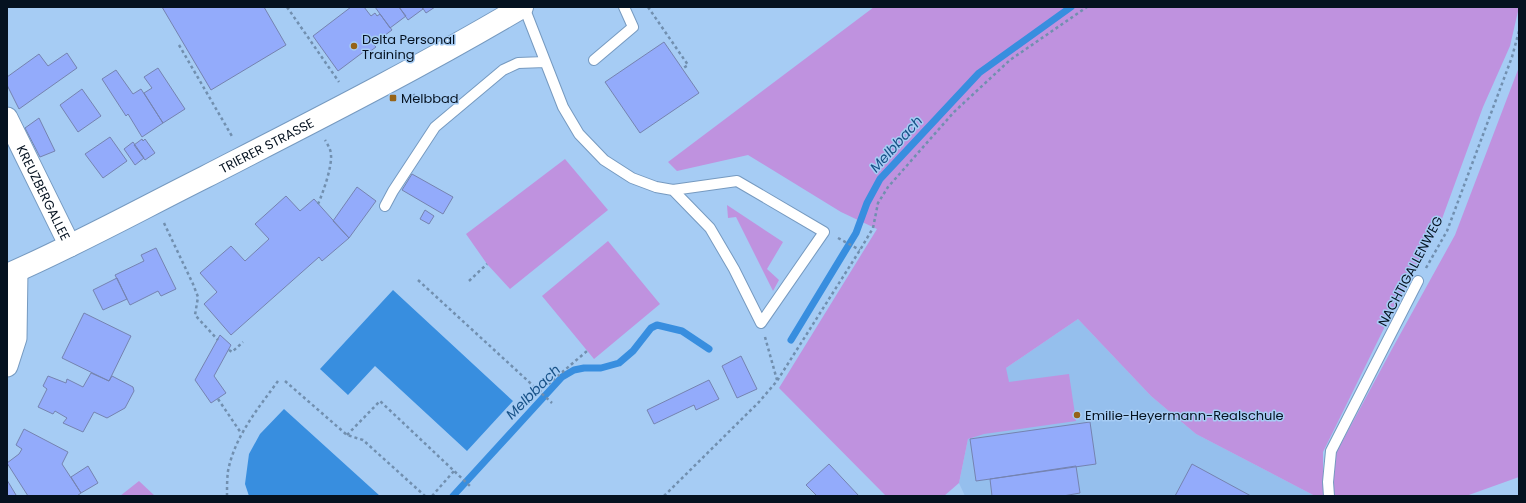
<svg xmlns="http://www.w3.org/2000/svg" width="1526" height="503" font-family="Poppins,sans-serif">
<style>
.built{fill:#95bfed}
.green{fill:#bf92df}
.water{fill:#388edf}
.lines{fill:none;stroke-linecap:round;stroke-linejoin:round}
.stream{stroke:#388edf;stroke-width:7}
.building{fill:#93abfb;stroke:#7583b0}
.service-casing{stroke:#769ac0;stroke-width:12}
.minor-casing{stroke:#769ac0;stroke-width:23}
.tertiary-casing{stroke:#769ac0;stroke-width:24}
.path{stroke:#718faf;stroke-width:2.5;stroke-dasharray:3 3;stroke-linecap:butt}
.service{stroke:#fff;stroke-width:10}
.minor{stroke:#fff;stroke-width:21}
.tertiary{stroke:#fff;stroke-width:22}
.poi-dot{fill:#966317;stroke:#a6ccf4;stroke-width:1.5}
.labels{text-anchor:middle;stroke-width:3;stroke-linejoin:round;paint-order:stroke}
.poi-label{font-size:13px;fill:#051220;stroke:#a6ccf4;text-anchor:start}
.street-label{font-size:13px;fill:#051220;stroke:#a6ccf4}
.water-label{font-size:14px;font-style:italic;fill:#185288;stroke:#a6ccf4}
</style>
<rect width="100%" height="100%" fill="#a6ccf4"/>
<path class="built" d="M 1078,319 L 1151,396 L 1196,434 L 1315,496 L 965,496 L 959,483 L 968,439 L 1006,368 Z"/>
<path class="green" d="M 874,7 L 1519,7 L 1510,46 L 1483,107 L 1439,227 L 1395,306 L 1323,452 L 1323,496 L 1315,496 L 1196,434 L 1151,396 L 1078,319 L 1006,368 L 1009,382 L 1069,374 L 1076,421 L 984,434 L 968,439 L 959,483 L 944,496 L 886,496 L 779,388 L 877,229 L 841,212 L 748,155 L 677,171 L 668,162 Z
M 1519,67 L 1519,477 L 1466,496 L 1331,496 L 1335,455 L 1392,349 L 1455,235 Z
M 565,159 L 608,210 L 510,289 L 487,264 L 466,234 Z
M 727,205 L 783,242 L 767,269 L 779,280 L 773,291 L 736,217 L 728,218 Z
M 608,241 L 660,304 L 594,359 L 542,296 Z
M 139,481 L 155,496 L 120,496 Z"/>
<path class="water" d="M 393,290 L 513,401 L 467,451 L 375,366 L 348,395 L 320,369 Z
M 284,409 L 380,496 L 249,496 L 245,484 L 249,454 L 260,434 Z"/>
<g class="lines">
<path class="stream" d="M 791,340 L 856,233 L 867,203 L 880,179 L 979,73 L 1071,7
M 453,496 L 562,377 L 574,370 L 584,368 L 601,368 L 619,363 L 633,351 L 651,328 L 657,325 L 682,331 L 709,349"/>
</g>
<path class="building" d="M 162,7 L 264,7 L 286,45 L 211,90 Z
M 351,7 L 364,7 L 371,16 L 375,13 L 377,16 L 380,14 L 392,30 L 373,44 L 376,47 L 372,50 L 367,53 L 366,50 L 338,71 L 313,36 Z
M 375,7 L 399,7 L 406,16 L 390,28 Z
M 399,7 L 422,7 L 423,9 L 408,20 Z
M 422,7 L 435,7 L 426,13 Z
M 664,42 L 699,93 L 640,133 L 605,82 Z
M 67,53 L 77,68 L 19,109 L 7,85 L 7,77 L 39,54 L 48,66 Z
M 158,68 L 185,109 L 163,123 L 144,93 L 152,88 L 144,77 Z
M 116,70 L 133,94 L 141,89 L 163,123 L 142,137 L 128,114 L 126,116 L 102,79 Z
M 82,89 L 101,116 L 78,132 L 60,105 Z
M 39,118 L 55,151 L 40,157 L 25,128 Z
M 110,137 L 127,161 L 103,178 L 85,154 Z
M 142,139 L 143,141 L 145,139 L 155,153 L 145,160 L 134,145 Z
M 133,142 L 144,158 L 135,165 L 124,149 Z
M 412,174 L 453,197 L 443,214 L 402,190 Z
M 357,187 L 376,201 L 349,238 L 333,221 Z
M 286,196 L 300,211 L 314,199 L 349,238 L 322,261 L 319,257 L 231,335 L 204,304 L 217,292 L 200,273 L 231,246 L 245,261 L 269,239 L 255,224 Z
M 425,210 L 434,216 L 429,224 L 420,219 Z
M 156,248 L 176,289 L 161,296 L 158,291 L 130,305 L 115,275 L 144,261 L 141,255 Z
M 117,278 L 127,299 L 103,310 L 93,290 Z
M 84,313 L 131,336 L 109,381 L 62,358 Z
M 220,335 L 231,345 L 214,376 L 226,393 L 211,403 L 195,380 Z
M 741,356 L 757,389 L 737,398 L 722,366 Z
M 91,373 L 109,381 L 112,376 L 133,387 L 134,391 L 125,408 L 107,418 L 94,412 L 83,432 L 63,423 L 67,418 L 55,411 L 53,414 L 38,407 L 47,389 L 43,386 L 48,376 L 66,383 L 67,379 L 83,387 Z
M 709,380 L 719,399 L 696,410 L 694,405 L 654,424 L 647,410 Z
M 1090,422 L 1096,464 L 976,481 L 970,439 Z
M 24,429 L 68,452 L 62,464 L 81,493 L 77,496 L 28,496 L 7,463 L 19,454 L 22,449 L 16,445 Z
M 829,464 L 859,496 L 817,496 L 806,485 Z
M 1192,464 L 1251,496 L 1175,496 Z
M 88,466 L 98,483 L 81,493 L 71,477 Z
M 1076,466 L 1080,493 L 1063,496 L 992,496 L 990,479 Z
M 7,480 L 16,495 L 15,496 L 7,496 Z"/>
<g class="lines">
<defs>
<path id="service" d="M 524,7 L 563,107 L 579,134 L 604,160 L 632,178 L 656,187 L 673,190 L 737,181 L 824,232 L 761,323 L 734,269 L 710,228 L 673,190
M 594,60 L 633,27 L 624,7
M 385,206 L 393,191 L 435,127 L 503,70 L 518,63 L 545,62
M 1329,496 L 1328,482 L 1331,451 L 1418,281"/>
<g id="minor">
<path id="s1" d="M 7,118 L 70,246"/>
<path d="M 7,366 L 16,338 L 17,271"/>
</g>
<g id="tertiary">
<path id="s2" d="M 7,275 C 74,246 139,210 205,177 C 312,122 419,68 522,7"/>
</g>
</defs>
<use href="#service" class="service-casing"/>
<use href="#minor" class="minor-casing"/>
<use href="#tertiary" class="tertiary-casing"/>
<path class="path" d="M 287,7 L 339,82
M 648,7 L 688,65 L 682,69
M 179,45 L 233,138
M 404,98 L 405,101 L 416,94
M 318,204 C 323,193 332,167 331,155 C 331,150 328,145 325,140
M 164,223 L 193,284 L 198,297 L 195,315 L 218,340
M 838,238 L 860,250
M 1426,268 L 1447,231 L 1512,57 L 1519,31
M 418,280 L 552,403
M 469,281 L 487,264
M 765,337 L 777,380
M 229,350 L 232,352 L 243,342
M 285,381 L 347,435 L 363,440 L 425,496
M 539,392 L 587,351
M 218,399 L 241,433
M 347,435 L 380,401 L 470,486
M 227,496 C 227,488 227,479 228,471 C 235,436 257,410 278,381
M 432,496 L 454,471
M 664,496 L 759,402 L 777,381 L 860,250 L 873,228 L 878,203 L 888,187 L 954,112 L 1010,60 L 1087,7"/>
<use href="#service" class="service"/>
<use href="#minor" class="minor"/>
<use href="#tertiary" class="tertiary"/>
</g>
<g class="poi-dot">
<circle cx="354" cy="46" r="4"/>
<rect x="389" y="94" width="8" height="8" rx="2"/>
<circle cx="1077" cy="415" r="4"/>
</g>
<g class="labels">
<g class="poi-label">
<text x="362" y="44">Delta Personal<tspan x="362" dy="15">Training</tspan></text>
<text x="401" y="103">Melbbad</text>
<text x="1085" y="420">Emilie-Heyermann-Realschule</text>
</g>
<g class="street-label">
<text dy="5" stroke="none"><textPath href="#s2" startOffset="290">TRIERER STRASSE</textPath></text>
<text dy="5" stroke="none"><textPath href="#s1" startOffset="83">KREUZBERGALLEE</textPath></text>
<text transform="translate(1410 271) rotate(-62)" y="5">NACHTIGALLENWEG</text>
</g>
<g class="water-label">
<text transform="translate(896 144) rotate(-48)" y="5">Melbbach</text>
<text transform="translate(533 392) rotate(-45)" y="5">Melbbach</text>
</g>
</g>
<rect width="1526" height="503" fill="none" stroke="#051220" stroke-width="16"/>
</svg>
